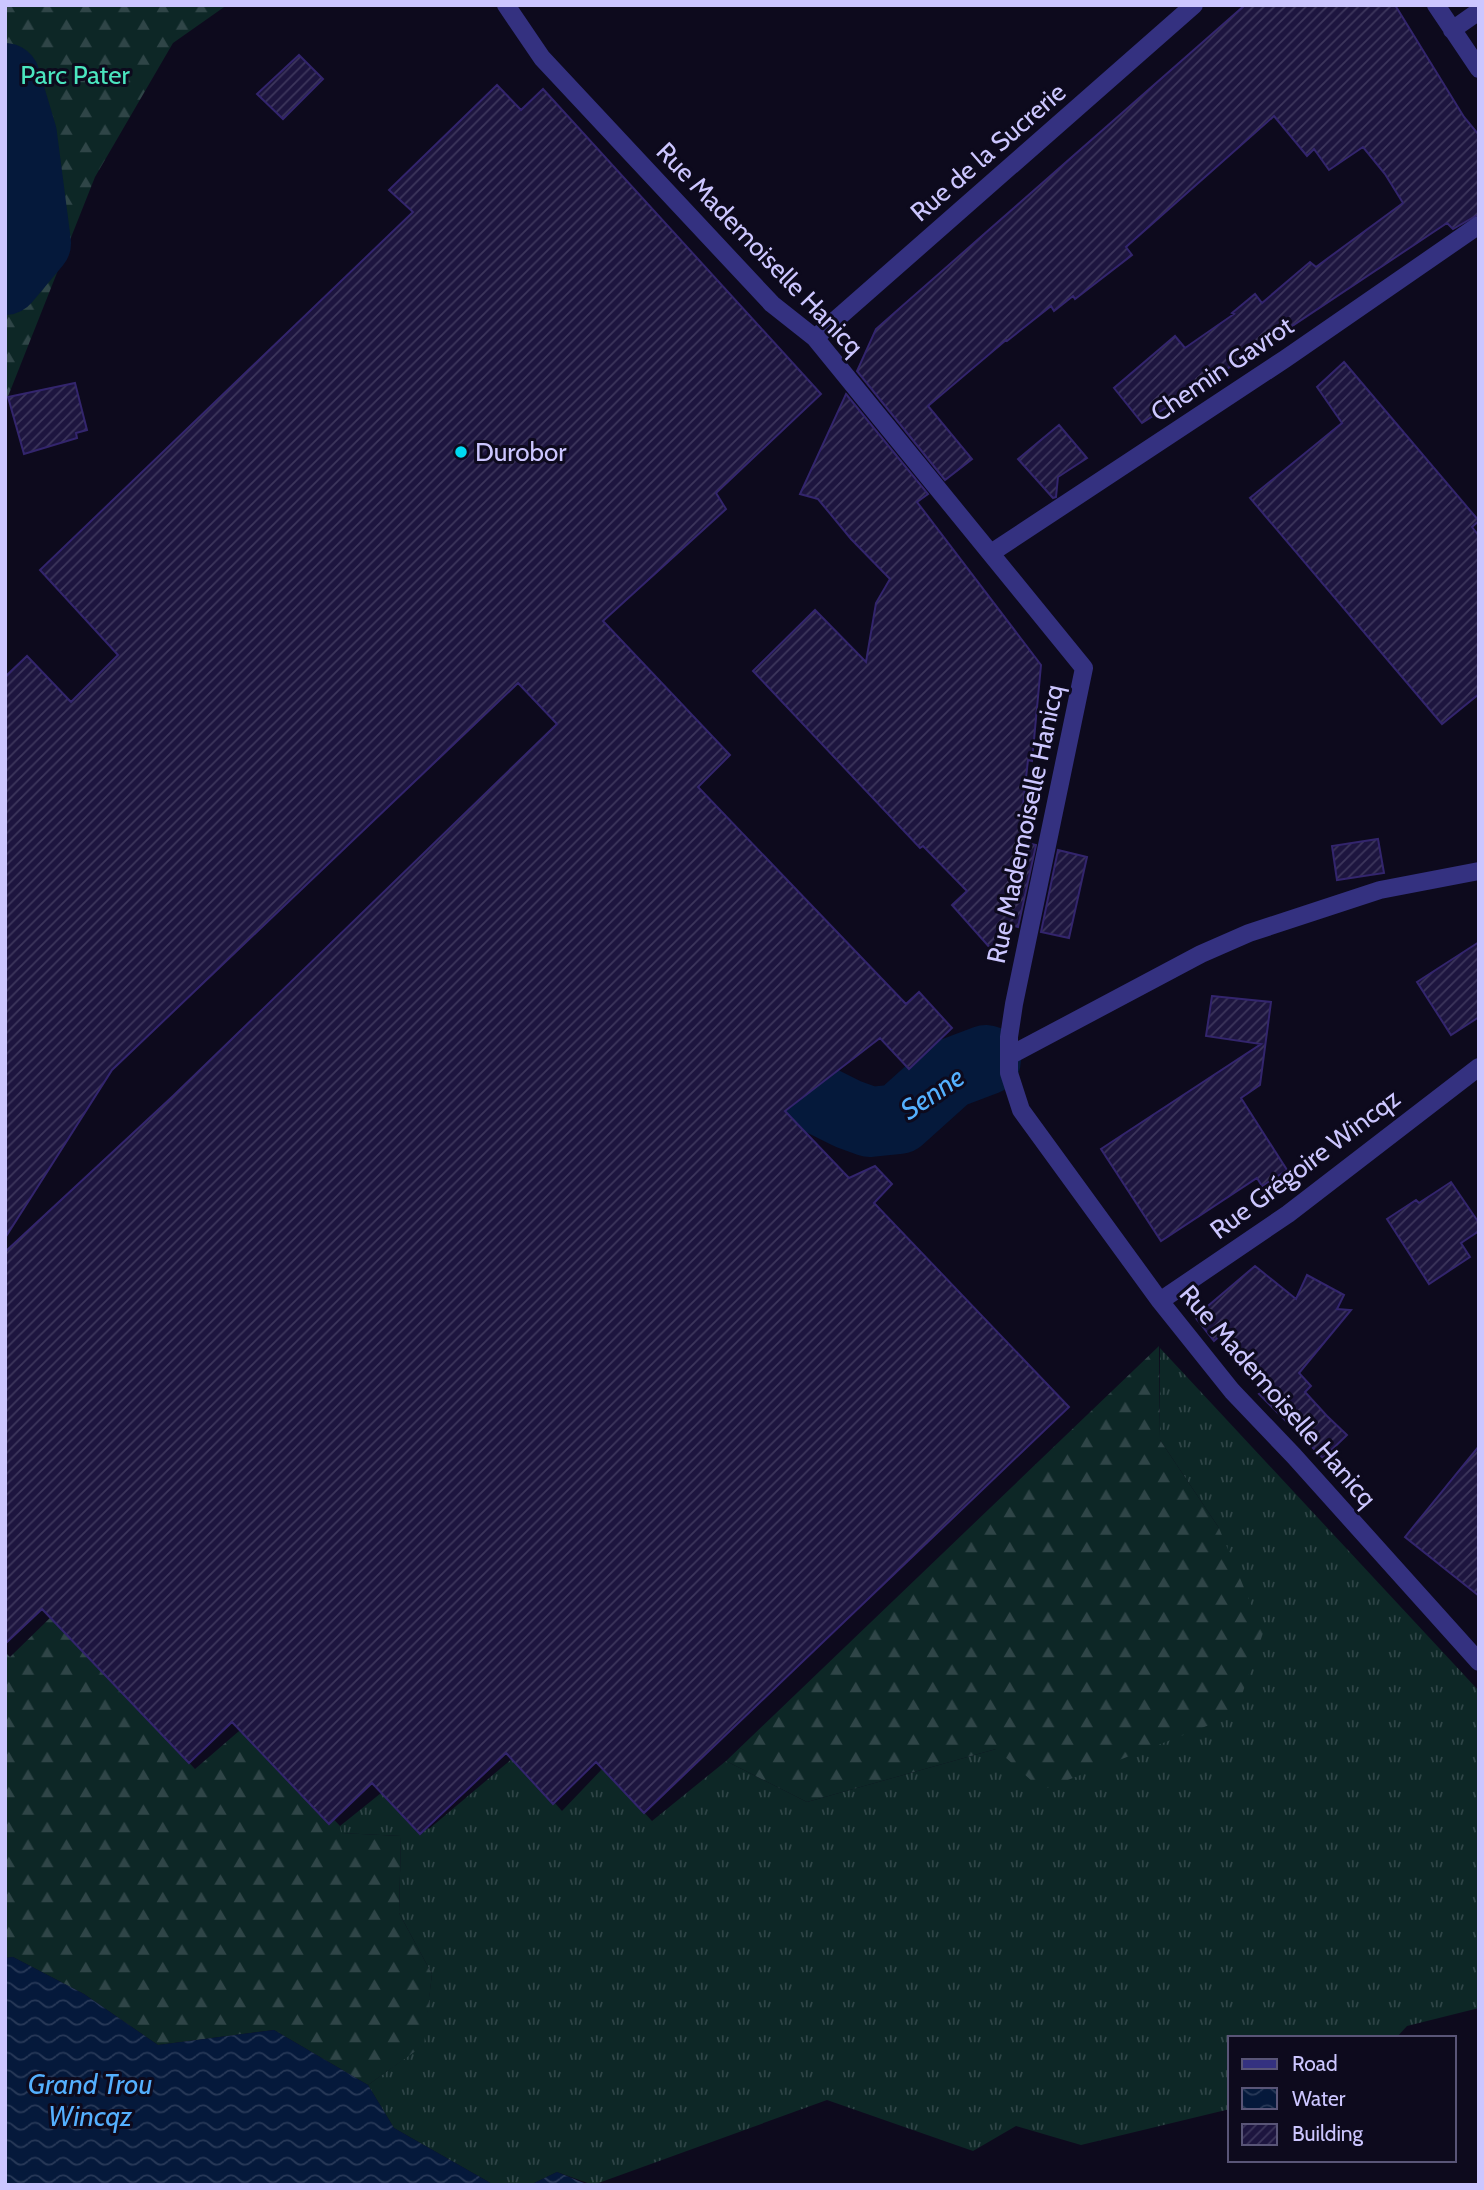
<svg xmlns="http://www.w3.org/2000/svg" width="1484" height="2190" font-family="Cabin,sans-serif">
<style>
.grass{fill:url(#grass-tufts)}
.forest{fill:url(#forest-firs)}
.water{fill:url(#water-waves)}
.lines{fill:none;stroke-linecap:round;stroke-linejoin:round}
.river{stroke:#05193b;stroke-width:70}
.building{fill:url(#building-hatch);stroke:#33256d;stroke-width:2}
.street{stroke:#343180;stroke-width:18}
.poi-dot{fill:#00d9f1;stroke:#0d0a1d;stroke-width:2.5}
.labels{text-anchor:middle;stroke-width:6;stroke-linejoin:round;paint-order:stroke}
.park-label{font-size:26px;fill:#4be6bf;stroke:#0d0a1d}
.street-label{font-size:26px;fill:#ccc6ff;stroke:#0d0a1d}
.poi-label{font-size:26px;fill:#ccc6ff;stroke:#0d0a1d;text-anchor:start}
.water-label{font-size:28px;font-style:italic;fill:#54b0ff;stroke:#0d0a1d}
</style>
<defs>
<pattern id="grass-tufts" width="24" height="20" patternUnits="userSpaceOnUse" patternTransform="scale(1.75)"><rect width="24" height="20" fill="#0d2726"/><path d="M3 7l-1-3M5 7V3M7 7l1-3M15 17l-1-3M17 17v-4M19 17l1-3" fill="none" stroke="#2f4547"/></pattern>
<pattern id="forest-firs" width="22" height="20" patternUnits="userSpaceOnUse" patternTransform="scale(1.75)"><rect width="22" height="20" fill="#0d2726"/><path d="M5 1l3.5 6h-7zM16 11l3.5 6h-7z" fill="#2f4547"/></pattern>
<pattern id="water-waves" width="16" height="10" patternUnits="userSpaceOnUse" patternTransform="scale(1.75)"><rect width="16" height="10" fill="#05193b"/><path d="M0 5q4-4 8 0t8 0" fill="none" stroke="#283958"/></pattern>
<pattern id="building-hatch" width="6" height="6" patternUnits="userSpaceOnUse" patternTransform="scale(1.75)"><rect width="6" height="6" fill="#1d153f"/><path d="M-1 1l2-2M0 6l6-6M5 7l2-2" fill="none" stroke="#3d365c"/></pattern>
</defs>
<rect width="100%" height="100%" fill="#0d0a1d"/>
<path class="grass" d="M 1160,1348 L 1479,1691 L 1479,2008 L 1407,2026 L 1396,2038 L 1230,2038 L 1230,2109 L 1081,2145 L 1016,2126 L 973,2151 L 827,2100 L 593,2185 L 557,2172 L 530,2185 L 494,2185 L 394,2128 L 368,2085 L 423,2045 L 432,1974 L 399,1913 L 401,1836 L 340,1833 L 340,1826 L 386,1789 L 429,1829 L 514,1757 L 562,1811 L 603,1768 L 652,1821 L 726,1761 L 807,1802 L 996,1749 L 1219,1528 L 1160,1440 Z"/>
<path class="forest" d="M 5,5 L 227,5 L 173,43 L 95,177 L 5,404 Z
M 1159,1346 L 1160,1440 L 1219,1528 L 1263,1633 L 1235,1715 L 1042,1790 L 996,1749 L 807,1802 L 726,1761 Z
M 53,1615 L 195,1769 L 246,1725 L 340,1826 L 341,1833 L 401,1836 L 399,1913 L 432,1974 L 424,2045 L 368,2085 L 274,2030 L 158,2045 L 84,1994 L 13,1957 L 5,1958 L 5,1652 L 10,1657 Z"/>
<path class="water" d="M 13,1957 L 84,1994 L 158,2045 L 274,2030 L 368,2085 L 394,2128 L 494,2185 L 5,2185 L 5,1958 Z
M 557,2172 L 589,2185 L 530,2185 Z"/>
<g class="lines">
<path class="river" d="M 5,78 L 22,135 L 36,243 L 5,280
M 800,1090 L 848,1114 L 870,1122 L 899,1119 L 949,1074 L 986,1060"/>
</g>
<path class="building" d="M 1245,5 L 1395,5 L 1464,117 L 1479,135 L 1479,214 L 1453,229 L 1447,223 L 1235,364 L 1142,423 L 1114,388 L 1175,336 L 1185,348 L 1234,314 L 1232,313 L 1255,294 L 1262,303 L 1310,262 L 1316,267 L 1403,203 L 1385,174 L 1363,147 L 1329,170 L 1314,149 L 1307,156 L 1274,116 L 1126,247 L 1132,255 L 1075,299 L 1073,296 L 1054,311 L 1051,306 L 1007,341 L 1006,340 L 928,406 L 972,459 L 945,480 L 857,371 L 876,329 Z
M 299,55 L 323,79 L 283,119 L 257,94 Z
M 497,85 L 521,110 L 543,89 L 821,394 L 716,493 L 726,509 L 603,621 L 730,755 L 698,787 L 906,1004 L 919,992 L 952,1028 L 909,1069 L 880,1038 L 785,1111 L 849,1178 L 875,1166 L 892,1184 L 874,1203 L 1069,1407 L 644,1813 L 596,1762 L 553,1804 L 506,1753 L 420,1834 L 372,1783 L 329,1824 L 232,1722 L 189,1763 L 42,1609 L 5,1644 L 5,1252 L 173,1096 L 557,724 L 518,683 L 112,1070 L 5,1238 L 5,677 L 27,656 L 71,702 L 118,655 L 40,570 L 413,212 L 389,190 Z
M 1344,362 L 1479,521 L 1472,527 L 1479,536 L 1479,694 L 1442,724 L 1250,498 L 1342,423 L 1317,387 Z
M 75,383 L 87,430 L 76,433 L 77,438 L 24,454 L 8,397 Z
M 846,394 L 928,494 L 917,502 L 1041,665 L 1032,761 L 1028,760 L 1019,841 L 1036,845 L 1018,927 L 1005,924 L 999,958 L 952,905 L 967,891 L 923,846 L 920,848 L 753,671 L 815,610 L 866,662 L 876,603 L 890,579 L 851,539 L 818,499 L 800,494 Z
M 1059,425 L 1087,458 L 1058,477 L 1056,497 L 1053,498 L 1018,459 Z
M 1378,839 L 1384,873 L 1337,880 L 1332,846 Z
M 1058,850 L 1087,857 L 1069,938 L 1041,932 Z
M 1479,942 L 1479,1017 L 1451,1035 L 1417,982 Z
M 1212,996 L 1271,1002 L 1260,1085 L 1241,1098 L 1287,1170 L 1262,1186 L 1257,1178 L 1161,1241 L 1101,1149 L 1261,1044 L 1206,1036 Z
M 1451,1182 L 1479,1223 L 1479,1231 L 1461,1243 L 1470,1257 L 1429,1284 L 1387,1219 L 1416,1200 L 1419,1203 Z
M 1255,1266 L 1296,1299 L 1307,1275 L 1344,1295 L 1337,1309 L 1351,1310 L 1299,1373 L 1311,1386 L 1305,1392 L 1327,1416 L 1347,1435 L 1323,1458 L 1259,1394 L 1267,1389 L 1222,1334 L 1214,1341 L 1195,1317 Z
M 1479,1446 L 1479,1596 L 1405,1537 Z"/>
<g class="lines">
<path class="street" d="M 506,5 L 542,58 L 772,304 L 815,338 L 1084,668 L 1014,1004 L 1009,1037 L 1009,1073 L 1021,1110 L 1160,1301 L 1232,1391 L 1294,1456 L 1479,1662
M 1436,5 L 1479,69
M 1452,30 L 1479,11
M 815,338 L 1194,5
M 991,553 L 1285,359 L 1479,225
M 1009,1056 L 1201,954 L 1249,933 L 1380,890 L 1479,871
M 1160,1301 L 1288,1214 L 1479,1067"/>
</g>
<circle class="poi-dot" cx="461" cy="452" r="7"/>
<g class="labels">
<g class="park-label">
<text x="75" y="84">Parc Pater</text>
</g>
<g class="street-label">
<text transform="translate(988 152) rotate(-41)" y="9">Rue de la Sucrerie</text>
<text transform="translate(760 249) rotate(46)" y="9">Rue Mademoiselle Hanicq</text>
<text transform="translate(1222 369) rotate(-34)" y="9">Chemin Gavrot</text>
<text transform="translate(1025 824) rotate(-78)" y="9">Rue Mademoiselle Hanicq</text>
<text transform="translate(1305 1164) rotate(-37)" y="9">Rue Grégoire Wincqz</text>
<text transform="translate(1278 1396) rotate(49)" y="9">Rue Mademoiselle Hanicq</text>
</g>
<g class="poi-label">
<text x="475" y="461">Durobor</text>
</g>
<g class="water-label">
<text transform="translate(932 1093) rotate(-34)" y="10">Senne</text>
<text x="90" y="2094">Grand Trou<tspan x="90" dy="32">Wincqz</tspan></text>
</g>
</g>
<rect width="1484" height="2190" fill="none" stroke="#ccc6ff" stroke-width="14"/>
<rect x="1228" y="2036" width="228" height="126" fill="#0d0a1d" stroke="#595577" stroke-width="2"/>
<rect x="1242" y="2059" width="35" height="10" fill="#343180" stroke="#595577" stroke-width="2"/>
<text x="1292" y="2071" font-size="21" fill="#ccc6ff">Road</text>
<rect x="1242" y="2088" width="35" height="21" fill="url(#water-waves)" stroke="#595577" stroke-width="2"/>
<text x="1292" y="2106" font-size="21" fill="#ccc6ff">Water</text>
<rect x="1242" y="2124" width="35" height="21" fill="url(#building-hatch)" stroke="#595577" stroke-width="2"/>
<text x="1292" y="2141" font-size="21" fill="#ccc6ff">Building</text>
</svg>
